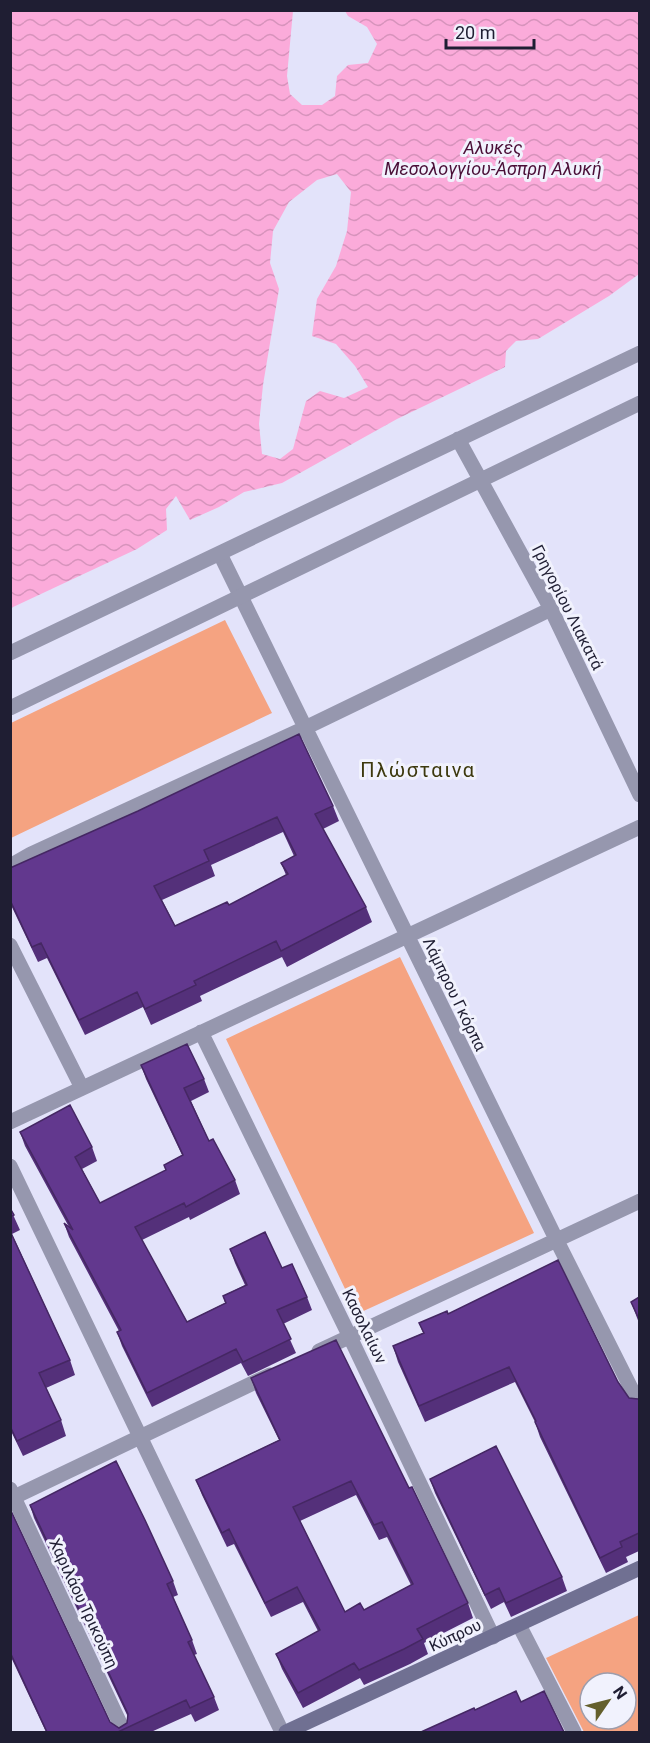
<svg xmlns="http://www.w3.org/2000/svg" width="650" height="1743" font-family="Roboto,sans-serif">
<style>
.park{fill:#f5a381;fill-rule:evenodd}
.water{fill:url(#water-waves);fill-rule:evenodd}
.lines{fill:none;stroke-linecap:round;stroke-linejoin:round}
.minor{stroke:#9697ae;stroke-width:15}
.tertiary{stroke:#9697ae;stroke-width:15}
.secondary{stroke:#707092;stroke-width:15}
.wall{fill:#54307a;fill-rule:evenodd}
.building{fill:#62388e;stroke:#452763;stroke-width:1.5;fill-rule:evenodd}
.labels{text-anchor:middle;stroke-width:6;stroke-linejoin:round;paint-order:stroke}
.street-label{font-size:16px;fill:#1f1e33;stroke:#f1f2fd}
.water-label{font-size:18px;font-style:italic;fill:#4a0e37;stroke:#f1f2fd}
.quarter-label{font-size:20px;letter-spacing:1.5px;fill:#3d390e;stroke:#f1f2fd}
</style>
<defs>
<pattern id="water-waves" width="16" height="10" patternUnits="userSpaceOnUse" patternTransform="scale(1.5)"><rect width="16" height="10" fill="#fbabda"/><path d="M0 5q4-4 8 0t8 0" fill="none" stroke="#d793bc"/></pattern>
</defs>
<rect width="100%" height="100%" fill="#e3e3fa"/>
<path class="park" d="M 225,620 L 272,713 L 11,838 L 11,723 Z
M 400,957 L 534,1233 L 357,1314 L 226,1039 Z
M 639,1615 L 639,1732 L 584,1732 L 546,1658 ZM 590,1683 L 626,1683 L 626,1719 L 590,1719 Z"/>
<path class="water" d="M 10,11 L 293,11 L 287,76 L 290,94 L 302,105 L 322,105 L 335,96 L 337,76 L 348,65 L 368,63 L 377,44 L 367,27 L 348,16 L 345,11 L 639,11 L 639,274 L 609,296 L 538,339 L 516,341 L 506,351 L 505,367 L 397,419 L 282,483 L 244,492 L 219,507 L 190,520 L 176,496 L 166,509 L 167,530 L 137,549 L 11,608 ZM 337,174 L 351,192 L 347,231 L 336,266 L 317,299 L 312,336 L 336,344 L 355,366 L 368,387 L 344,398 L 320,391 L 306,401 L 293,449 L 280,459 L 262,454 L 259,424 L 263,385 L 279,289 L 270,263 L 273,231 L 289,202 L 317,180 Z"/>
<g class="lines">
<path class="minor" d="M 220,554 L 557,1241 L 640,1406
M 10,866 L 31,854 L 305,728 L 551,609
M 10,945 L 82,1088
M 201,1032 L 350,1337 L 493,1637
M 10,1122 L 640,827
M 10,1166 L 282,1732
M 319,1351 L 640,1201
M 10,1499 L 270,1375
M 519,1625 L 574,1732"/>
<path class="tertiary" d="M 458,439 L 551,609 L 640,795
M 10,653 L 640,353
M 10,708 L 640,403
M 10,1489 L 124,1732"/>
<path class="secondary" d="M 286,1732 L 640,1568"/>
</g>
<path class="wall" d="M 333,806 L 339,821 L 323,829 L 366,907 L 372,922 L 287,967 L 282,957 L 200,996 L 202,1001 L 151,1025 L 143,1007 L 85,1035 L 47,958 L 38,962 L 10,903 L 10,868 ZM 283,832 L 294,856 L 281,863 L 286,875 L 229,905 L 175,926 L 162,900 L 215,876 L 211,865 Z
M 141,1065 L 204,1079 L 209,1092 L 191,1101 L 209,1141 L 235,1180 L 240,1194 L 190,1220 L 189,1217 L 142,1240 L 187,1322 L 225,1303 L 223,1296 L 245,1285 L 235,1263 L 230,1249 L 282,1268 L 307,1297 L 312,1310 L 283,1324 L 296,1353 L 248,1376 L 241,1363 L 152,1407 L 122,1346 L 117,1332 L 119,1331 L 69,1237 L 64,1223 L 69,1227 L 25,1146 L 20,1132 L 92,1147 L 97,1161 L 82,1169 L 100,1203 L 166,1170 L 164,1165 L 182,1155 L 146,1079 Z
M 10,1208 L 20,1230 L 12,1234 L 70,1360 L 75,1375 L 46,1388 L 61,1420 L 66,1436 L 23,1456 L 10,1429 Z
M 639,1297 L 639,1323 L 631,1302 Z
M 448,1314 L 618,1382 L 629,1398 L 638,1399 L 639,1398 L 639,1551 L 626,1557 L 628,1562 L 606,1573 L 540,1437 L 535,1422 L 515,1382 L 425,1422 L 398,1362 L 393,1346 L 423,1333 L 419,1323 Z
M 251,1378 L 409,1488 L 468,1603 L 473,1618 L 424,1643 L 428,1654 L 410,1664 L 364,1685 L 360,1678 L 303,1708 L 282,1669 L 276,1654 L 318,1631 L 303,1602 L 271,1617 L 234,1544 L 227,1547 L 202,1495 L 196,1480 L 279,1440 L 256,1393 ZM 356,1495 L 379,1540 L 387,1537 L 411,1585 L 364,1610 L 345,1612 L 300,1521 Z
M 430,1479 L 562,1577 L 567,1591 L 511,1617 L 504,1602 L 491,1609 L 435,1493 Z
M 30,1505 L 173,1581 L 178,1595 L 173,1597 L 192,1640 L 197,1654 L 194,1655 L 214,1697 L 219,1710 L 195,1722 L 191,1714 L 151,1732 L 46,1732 L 10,1655 L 10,1514 L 110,1722 L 119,1728 L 127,1723 L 128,1717 L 34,1518 Z"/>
<path class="building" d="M 299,734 L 333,806 L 315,814 L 366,907 L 281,951 L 276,941 L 194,981 L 196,985 L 145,1009 L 137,992 L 79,1020 L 41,943 L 32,947 L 10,900 L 10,868 L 138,811 ZM 277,817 L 296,855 L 281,863 L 288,874 L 229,905 L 227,902 L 175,926 L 154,886 L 209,861 L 204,850 Z
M 187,1044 L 204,1079 L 184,1088 L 209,1141 L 213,1139 L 235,1180 L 186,1207 L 184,1203 L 135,1227 L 187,1322 L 226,1303 L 223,1296 L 247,1285 L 230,1249 L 265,1232 L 282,1268 L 292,1264 L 307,1297 L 277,1310 L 291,1339 L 243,1362 L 236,1349 L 147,1393 L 117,1332 L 121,1330 L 64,1223 L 73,1230 L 20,1132 L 70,1105 L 92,1147 L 75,1157 L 100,1203 L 166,1170 L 164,1165 L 183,1155 L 141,1065 Z
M 10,1208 L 14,1215 L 10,1217 Z
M 10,1231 L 70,1360 L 39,1373 L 61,1420 L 17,1441 L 10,1426 Z
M 558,1260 L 618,1382 L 629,1398 L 638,1399 L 639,1398 L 639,1533 L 620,1542 L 622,1547 L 600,1558 L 535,1422 L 536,1421 L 509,1367 L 419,1406 L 393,1346 L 424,1333 L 419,1323 L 447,1311 L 448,1314 Z
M 639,1297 L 639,1319 L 631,1302 Z
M 336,1340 L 409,1488 L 412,1487 L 468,1603 L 417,1629 L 423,1639 L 404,1649 L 359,1670 L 354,1663 L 298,1693 L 276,1654 L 320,1630 L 297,1587 L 265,1603 L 229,1529 L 222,1533 L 196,1480 L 280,1440 L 251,1378 ZM 351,1481 L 374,1525 L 382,1522 L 413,1584 L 364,1610 L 360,1603 L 345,1612 L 293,1507 Z
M 496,1446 L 562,1577 L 506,1603 L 499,1588 L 485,1595 L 430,1479 Z
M 116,1461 L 145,1520 L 173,1581 L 167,1584 L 192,1640 L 188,1642 L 214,1697 L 190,1708 L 186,1700 L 118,1732 L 47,1732 L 10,1652 L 10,1514 L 12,1513 L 110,1722 L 119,1728 L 127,1723 L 128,1714 L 30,1505 Z
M 516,1691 L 521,1702 L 544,1691 L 564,1732 L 421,1732 L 474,1708 L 475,1710 Z"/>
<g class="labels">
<g class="street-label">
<text transform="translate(568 607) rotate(63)" y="6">Γρηγορίου Λιακατά</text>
<text transform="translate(455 994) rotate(64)" y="6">Λάμπρου Γκόρπα</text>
<text transform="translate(365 1326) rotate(64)" y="6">Κασολαίων</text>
<text transform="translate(84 1603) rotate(65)" y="6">Χαριλάου Τρικούπη</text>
<text transform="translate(455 1635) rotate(-25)" y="6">Κύπρου</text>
</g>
<g class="water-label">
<text x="493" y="154">Αλυκές<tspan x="493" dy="21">Μεσολογγίου-Άσπρη Αλυκή</tspan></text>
</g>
<g class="quarter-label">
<text x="418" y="777">Πλώσταινα</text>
</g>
</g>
<rect width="650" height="1743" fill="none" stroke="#1f1e33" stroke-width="24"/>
<g transform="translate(608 1701) rotate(55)"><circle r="28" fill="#f1f2fd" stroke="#9d9dac" stroke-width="1.5"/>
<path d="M0-4.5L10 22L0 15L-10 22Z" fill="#645f2c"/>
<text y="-9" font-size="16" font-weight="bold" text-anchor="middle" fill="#1f1e33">N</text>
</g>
<path d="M446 39v9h88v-9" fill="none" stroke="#1f1e33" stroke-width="3"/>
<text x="455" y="39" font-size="18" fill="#1f1e33" stroke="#f1f2fd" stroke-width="4.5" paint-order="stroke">20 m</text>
</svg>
